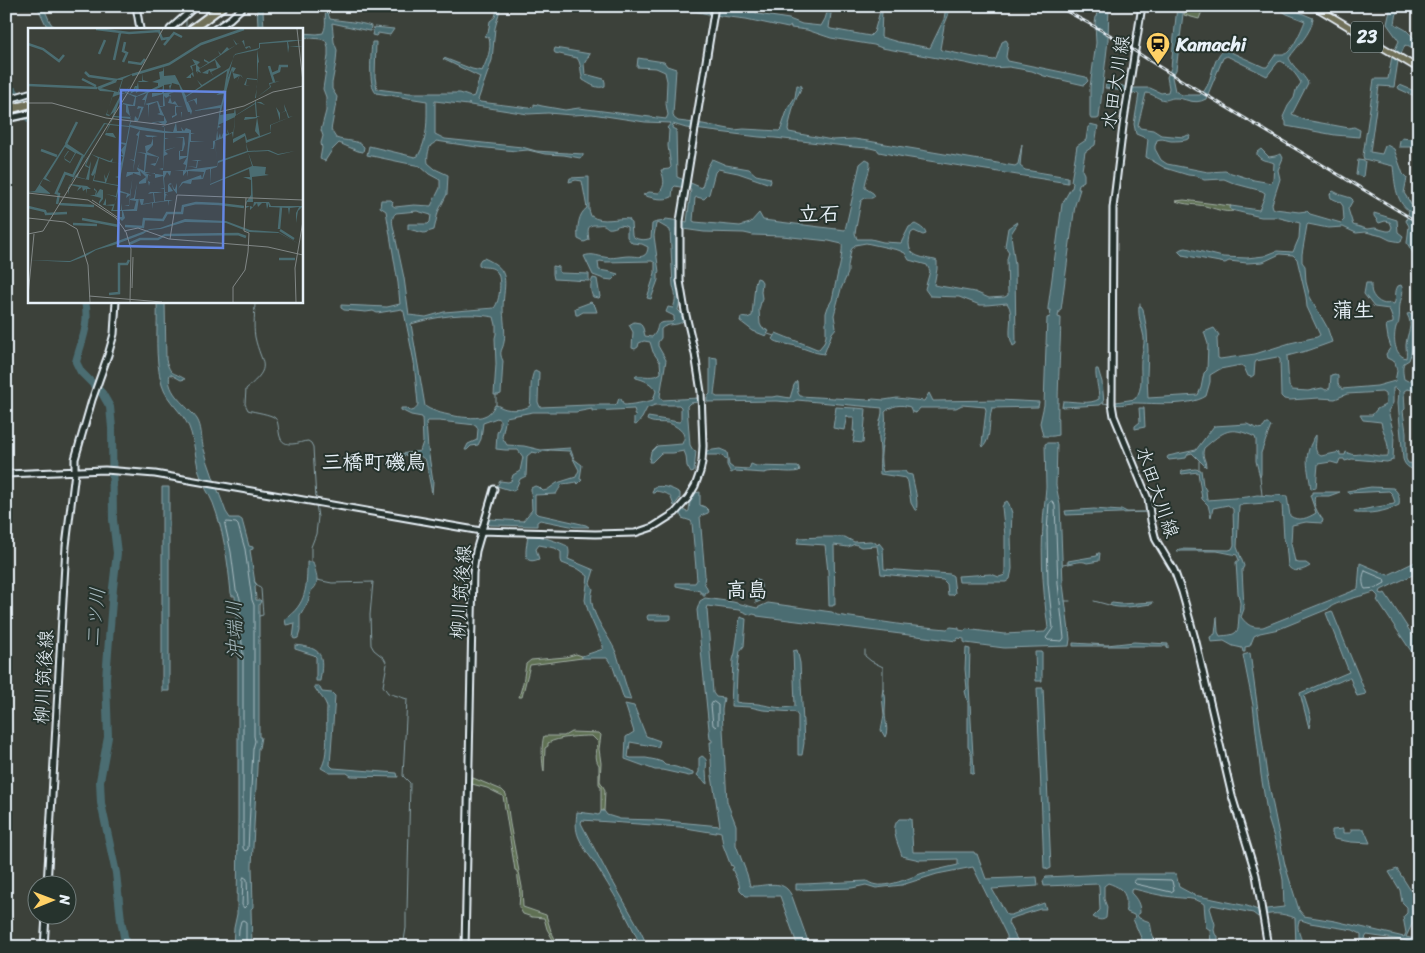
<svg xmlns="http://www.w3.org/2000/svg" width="1425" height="953" font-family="Sriracha,'Klee One',sans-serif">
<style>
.green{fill:#5e7053;stroke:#a3b0a6}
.water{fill:#4b6d72;stroke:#8aa2a8;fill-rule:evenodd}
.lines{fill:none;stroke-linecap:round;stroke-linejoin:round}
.shore{stroke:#a9bcc2;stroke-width:1}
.stream{stroke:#8aa2a8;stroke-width:1}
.river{stroke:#4b6d72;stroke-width:8}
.secondary-casing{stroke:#e8f1f8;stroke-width:9}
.primary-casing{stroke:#e8f1f8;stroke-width:9}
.highway-casing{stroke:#e8f1f8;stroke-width:11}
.secondary{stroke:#26332d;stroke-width:5}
.primary{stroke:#706f59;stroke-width:5.5}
.highway{stroke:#706f59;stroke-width:7}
.rail-casing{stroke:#e8f1f8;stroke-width:3}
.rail{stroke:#26332d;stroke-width:1;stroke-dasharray:4;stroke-linecap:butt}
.labels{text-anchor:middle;stroke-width:4;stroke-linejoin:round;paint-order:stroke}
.shield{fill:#26332d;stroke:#aeb8bb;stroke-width:1}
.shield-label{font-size:18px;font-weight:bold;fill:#e8f1f8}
.poi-label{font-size:19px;font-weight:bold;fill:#e8f1f8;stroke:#26332d;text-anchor:start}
.street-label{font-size:19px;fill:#e8f1f8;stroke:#26332d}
.water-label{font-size:20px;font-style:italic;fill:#a9bcc2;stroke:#26332d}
.quarter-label{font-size:21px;font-weight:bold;fill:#e8f1f8;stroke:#26332d}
.inset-river{fill:none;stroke:#4b6d72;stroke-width:2.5}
.inset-road{fill:none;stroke:#818786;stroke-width:1}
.view{fill:#6487e3;fill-opacity:0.15;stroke:#6487e3;stroke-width:2.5}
.inset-edge{fill:none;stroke:#e8f1f8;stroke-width:2.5}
</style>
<rect width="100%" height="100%" fill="#3c413a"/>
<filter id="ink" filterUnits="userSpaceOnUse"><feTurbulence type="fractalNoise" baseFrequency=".02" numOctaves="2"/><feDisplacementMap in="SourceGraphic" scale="10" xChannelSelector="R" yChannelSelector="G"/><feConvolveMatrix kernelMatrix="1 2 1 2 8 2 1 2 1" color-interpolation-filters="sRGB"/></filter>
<g filter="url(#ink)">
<path class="green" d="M 1185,6 L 1204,6 L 1199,19 L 1184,15 Z
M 1184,200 L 1231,206 L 1230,206 L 1231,210 L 1233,211 C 1224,213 1214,208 1205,206 C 1195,204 1185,205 1176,201 Z
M 576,654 L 582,656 L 582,658 L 530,665 L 522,697 L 519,697 L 523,683 L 526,664 L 531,660 L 566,657 Z
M 571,732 L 599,733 L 601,735 L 599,749 L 601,763 L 600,781 L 605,790 L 604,811 L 601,811 L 601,787 L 599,784 L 599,765 C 594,759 597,749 598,742 L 592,736 C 579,736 559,737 548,743 L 548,746 L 545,748 L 544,772 C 542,763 541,744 544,736 L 564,736 Z
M 473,778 L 502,790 L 506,794 L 510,824 L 522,887 L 523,907 L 546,915 L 551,931 L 559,947 L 557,947 L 547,929 L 544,918 L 532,917 L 523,914 L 519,907 L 520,894 L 517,871 L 515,870 L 503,796 L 487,788 L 472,784 Z"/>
<path class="water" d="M 37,6 L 43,6 L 50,22 L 55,29 L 48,29 Z
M 257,6 L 264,6 L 263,11 L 264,29 L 257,29 L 258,27 Z
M 327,6 L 329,6 L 328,13 L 330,19 C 342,21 360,22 371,26 L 370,31 L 369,31 L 332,23 L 334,42 L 337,50 L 336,62 L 332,83 L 332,89 L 337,97 L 331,130 L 336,138 C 346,142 358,139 364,147 L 363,152 L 358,151 L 339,143 L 332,150 L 325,161 L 320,159 L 322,148 L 321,143 L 323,136 L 321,130 L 326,111 L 326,97 L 323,89 L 328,56 L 328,47 L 326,41 L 321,39 L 301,37 L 301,33 L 317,34 L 323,33 C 328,23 323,18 327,6 Z
M 498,6 L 501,6 L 495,28 L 492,60 L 478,100 L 480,102 L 529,108 L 534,107 L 534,104 L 542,106 L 565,110 L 579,108 L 666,119 L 668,115 L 666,104 L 667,81 L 665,72 L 656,68 L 637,67 L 638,58 L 664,62 L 667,66 L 676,69 L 673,115 L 674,118 L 678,121 L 703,124 L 734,130 L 744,129 L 779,131 L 781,129 L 788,108 L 795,97 L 797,85 L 802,86 L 794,104 L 788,129 L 789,132 L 832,140 L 854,139 L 868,141 L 1015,166 L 1018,164 L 1022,144 L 1020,166 L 1025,170 L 1068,177 L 1068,183 L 904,157 L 879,152 L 878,150 L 870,148 L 854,147 L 775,138 L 759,137 L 686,128 L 673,124 L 672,128 L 676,130 L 677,177 L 702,188 L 707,168 L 712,159 L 726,165 L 749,169 L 756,175 L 770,178 L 771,181 L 770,184 L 738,173 L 718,169 L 715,172 L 709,194 L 704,199 L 697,197 L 695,198 L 693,221 L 695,222 L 740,226 L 750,223 L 759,213 L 763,220 L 845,230 L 860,164 L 866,159 L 870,161 C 871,171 865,178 865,188 L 873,193 L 875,196 L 872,198 L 865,198 L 861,201 L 855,233 L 857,239 L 871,239 L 883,242 L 901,243 L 909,227 L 915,224 C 919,226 925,229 926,234 L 923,235 L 914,231 L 911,233 C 904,255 917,257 935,260 L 937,261 L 937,269 L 934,285 L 975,292 L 989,298 L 1005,297 L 1008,295 L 1007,259 L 1009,252 L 1005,246 L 1008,228 L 1017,222 L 1018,223 L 1012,232 L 1011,235 L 1015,265 L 1016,344 L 1013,346 C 1005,330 1016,315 1007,303 L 987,305 L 980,305 L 959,297 L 930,296 L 925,289 L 930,271 L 927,265 L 909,260 L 905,253 L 898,250 L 866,243 L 855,245 L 851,250 L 848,266 L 848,273 L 841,289 L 834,315 L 836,328 L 832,333 L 824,354 C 814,353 806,349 796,346 C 788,344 779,344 772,339 L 776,333 C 790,339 803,343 817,349 L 819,349 L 824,343 L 826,336 L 826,313 L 828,307 L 832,300 L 838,272 C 840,269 843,248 842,244 L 829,241 L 782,236 L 753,235 L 744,233 L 704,232 L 676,228 L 676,267 L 680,300 L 678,310 L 681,313 L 683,321 C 677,327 668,322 661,329 L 661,338 L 658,342 L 658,346 L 666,360 L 660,396 L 662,400 L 698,398 L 698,402 L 690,403 L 687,406 L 690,445 L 693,450 L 696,451 L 694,472 L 691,473 L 687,466 L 686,456 L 684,451 L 673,453 L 661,453 L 652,462 L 649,462 L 651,452 L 657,446 L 682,444 C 683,441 685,438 684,436 C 683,430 673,424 668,423 C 660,422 654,424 647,420 L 648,417 L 679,422 L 681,421 L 681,407 L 679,405 L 655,405 L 647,408 L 642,418 L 636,425 L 634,424 L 634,418 L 636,416 L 634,415 L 635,412 L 634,409 L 592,411 L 592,409 L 576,412 L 533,412 L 506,417 L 502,437 L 507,445 L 524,446 L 541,450 L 570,448 L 574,459 L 582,465 L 580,479 L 582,480 L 578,484 L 576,482 C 560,486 565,479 556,494 L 535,495 L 535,512 L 537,514 L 586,525 L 589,527 L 575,527 L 540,520 L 537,522 L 537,526 L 535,526 L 490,525 L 488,523 L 489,519 L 523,521 L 532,510 L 531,488 L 535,486 L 539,487 L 543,491 L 547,490 L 557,483 L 576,477 L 579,470 L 569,451 L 550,450 L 537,453 L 532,452 L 527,456 L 526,476 L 520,479 L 515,490 L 513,491 L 497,486 L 500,481 L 508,482 L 511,481 L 513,475 L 520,471 L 523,457 L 518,450 L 505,450 L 496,449 L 497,433 L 500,426 L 500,420 L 497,418 L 483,423 L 481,439 L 478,445 L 471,446 L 467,450 L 465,450 L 468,444 L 477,440 L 478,429 L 476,425 L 439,421 L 427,421 L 426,422 L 428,449 L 433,482 L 432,494 L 426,461 C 419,452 410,455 400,456 C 393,456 386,455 380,454 L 394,455 L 420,451 L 423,442 L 422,417 L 411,415 L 401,410 L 401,408 L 407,408 L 410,411 C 415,411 416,409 418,404 L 414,362 L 404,312 L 402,309 L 377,313 L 373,311 L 366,312 L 344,310 L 341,308 L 341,305 L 387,307 L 400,304 L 398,283 L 386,211 L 380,207 L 381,200 L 391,200 L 393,202 L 392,205 L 395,207 L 414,205 L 431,206 L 440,188 L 440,180 L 429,174 L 420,166 L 367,155 L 369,146 L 415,157 L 418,156 C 428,139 427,120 427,101 L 376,93 C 368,85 371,54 372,42 L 376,42 L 375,77 L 377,89 L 409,93 L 460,93 L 471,97 L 474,96 L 480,77 L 443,59 L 444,58 L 472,69 L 482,71 C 487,60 492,49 489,38 L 484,36 L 488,33 L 490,21 L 495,17 ZM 435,101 L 468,105 L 469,103 L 470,105 L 528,114 L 548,113 L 572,115 L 592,114 L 645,122 L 671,123 L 667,128 L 669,130 L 668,146 L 671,167 L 669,169 L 661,170 C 664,179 666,185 659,193 L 649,192 L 643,195 C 651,198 664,201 672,197 L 673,188 L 675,186 L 691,189 L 687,222 L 666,219 C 662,223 656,221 652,224 L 651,238 C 645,241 635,240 632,235 L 631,223 L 629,219 C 617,217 603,224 591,216 L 589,210 L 589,177 L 570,178 L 569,182 L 576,180 L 582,181 L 587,208 C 578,214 577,228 578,239 L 584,242 L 589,240 C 588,232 586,224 596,225 C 599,225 602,224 604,225 C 608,227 607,229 612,228 C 619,227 618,223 627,227 L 627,237 L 632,243 L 642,244 L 648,247 C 647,260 638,256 629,256 C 621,256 613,259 604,257 C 597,256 592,253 584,256 L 593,275 L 604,279 L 612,280 L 618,274 L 611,272 L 599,270 L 598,262 L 600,261 L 606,262 L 652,261 L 655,263 L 655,273 L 647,298 L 651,299 L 658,280 L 658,274 L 659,272 L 654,236 L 656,224 L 658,223 L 670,230 L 673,286 C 676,293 676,301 673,308 L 668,307 L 666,312 L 674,316 L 674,320 L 672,322 C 650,322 663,326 652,337 L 645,336 L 643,328 L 640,323 L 634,322 L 629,325 L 633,332 L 632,348 L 635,349 L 638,347 L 639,343 L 644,341 L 650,342 L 653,352 L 660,362 L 661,373 C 653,379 644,375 635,376 L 636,378 C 644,380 652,383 656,391 L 653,400 C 647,402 629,405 624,405 L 621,399 L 619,398 L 617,404 L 614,405 L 588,405 L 540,407 L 538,402 L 539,372 L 535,370 C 529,379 532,395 530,406 C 524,410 510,411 503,408 C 500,407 498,405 495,405 C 492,410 490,414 484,416 C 473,421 434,414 425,406 L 411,324 C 438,316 466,312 494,317 L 496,325 L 496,334 L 495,338 L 496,364 L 494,395 L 498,395 L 501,394 L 503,361 C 498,351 503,350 504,342 C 506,331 503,318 503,307 C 504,282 512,270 484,258 L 481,259 L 479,262 L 479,266 C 484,268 491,266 495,270 C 503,275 500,302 494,308 L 444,312 L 426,317 L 409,315 L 404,278 L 393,226 C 392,221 392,216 396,213 L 417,211 L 431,215 L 430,222 L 428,224 L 408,224 L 408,229 L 424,233 L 434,230 L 438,212 L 447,194 L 448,175 L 435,169 L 428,163 C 427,158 428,150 431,145 C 433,144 435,143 436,141 L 477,147 L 516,151 L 528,150 L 545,154 L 564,155 L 580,158 L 583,156 L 583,154 L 536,151 L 522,147 L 445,139 L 435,134 Z
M 670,6 L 711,6 L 746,11 L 750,6 L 756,6 L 755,12 L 758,14 L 789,19 L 802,24 L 821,26 L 825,19 L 829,6 L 832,6 L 829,28 L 831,29 L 870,36 L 874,32 L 881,8 L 882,11 L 881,37 L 898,42 L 930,48 L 944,19 L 946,6 L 950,6 L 948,16 L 944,26 L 940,49 L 941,50 L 974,57 L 994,60 L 996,59 L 1002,42 L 1006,40 L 1008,43 L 1006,57 L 1008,61 L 1086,77 L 1088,81 L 1084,85 L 1044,76 L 1032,71 L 1009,67 L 988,68 L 965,63 L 882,48 L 874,45 L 831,38 L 807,30 L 791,28 L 791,26 L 788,28 L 746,19 L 721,16 L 712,14 L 708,14 Z
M 1098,6 L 1109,6 L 1108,40 L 1099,118 L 1097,119 L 1091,119 L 1090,117 L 1090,87 L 1096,43 L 1095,23 Z
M 1177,6 L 1184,6 L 1176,70 L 1172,77 L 1175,91 L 1182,95 L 1200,95 C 1213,86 1210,61 1224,49 L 1264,67 L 1267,67 L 1276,54 C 1277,54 1284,54 1285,54 C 1292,52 1302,29 1305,21 L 1287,14 L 1274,6 L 1287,7 L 1313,18 C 1312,33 1297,46 1289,58 C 1293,68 1303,73 1308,83 L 1292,114 L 1305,120 L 1349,128 L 1354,127 L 1360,130 L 1359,137 L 1335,135 L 1286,126 L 1286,122 L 1283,117 L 1288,106 L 1294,98 L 1296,90 L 1301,83 C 1297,75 1289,66 1281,61 L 1278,62 L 1267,76 L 1227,56 L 1223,58 L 1206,99 C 1193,106 1185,97 1173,98 C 1168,99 1167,101 1161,99 C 1155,97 1153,94 1146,93 L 1138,125 L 1140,128 L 1153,130 L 1161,135 L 1184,137 L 1188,135 L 1190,136 L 1189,139 C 1184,141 1176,141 1171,141 C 1165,140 1163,138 1157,140 L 1155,146 L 1155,149 L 1161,160 L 1167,164 L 1208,172 L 1225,171 L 1254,180 L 1271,183 L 1273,180 L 1274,163 C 1268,160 1262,162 1257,155 L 1257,152 L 1261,149 L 1269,157 L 1275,156 L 1281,154 L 1283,158 L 1278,170 L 1280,179 L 1272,204 L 1273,208 L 1275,209 L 1299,212 L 1307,211 L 1310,214 L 1341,223 L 1344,220 L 1343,206 L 1340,202 L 1331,198 L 1330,194 L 1333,191 L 1341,195 L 1351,198 L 1353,200 L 1348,209 L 1353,225 L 1367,229 L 1375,228 L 1387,231 L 1390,231 L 1392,227 L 1390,222 L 1385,221 L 1379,223 L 1374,216 L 1374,213 L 1397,220 L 1398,232 L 1403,236 L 1401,242 L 1390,240 L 1382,236 L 1366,232 L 1356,233 L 1343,227 L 1328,228 L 1308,224 L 1307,225 L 1302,254 L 1302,262 L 1305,266 L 1306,282 L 1310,297 L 1327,327 L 1332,342 L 1310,350 L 1287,356 L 1289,386 L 1292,390 L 1308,391 L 1322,388 L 1326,390 L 1330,388 L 1331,375 L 1335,374 L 1338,376 L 1338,384 L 1342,389 L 1377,386 L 1395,381 L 1397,371 L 1395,362 L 1387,358 L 1386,354 L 1391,347 L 1388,338 L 1386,325 L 1393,323 L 1393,320 L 1389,309 L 1374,307 L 1364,294 L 1366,283 L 1371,283 C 1371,286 1371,291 1372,293 C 1375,300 1383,306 1390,303 L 1394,304 C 1397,298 1394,292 1398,286 L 1401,285 C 1405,292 1401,297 1400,304 C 1399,309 1400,315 1399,320 C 1398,328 1399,320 1396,327 C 1393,338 1394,355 1406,358 C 1407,353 1406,350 1406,345 C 1407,331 1414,327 1407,314 L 1412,313 C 1417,327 1414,346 1409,360 L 1404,363 C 1402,367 1403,374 1404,379 L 1408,381 L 1411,380 L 1413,367 L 1415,366 L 1419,368 L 1419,391 L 1407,389 L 1404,391 L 1405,409 L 1403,411 L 1406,432 L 1406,459 L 1408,463 L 1419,464 L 1419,489 L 1416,471 C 1409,468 1405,466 1403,459 L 1398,403 L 1399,391 L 1396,388 L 1393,388 L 1393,403 L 1388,411 L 1394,434 L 1393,460 L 1387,462 L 1352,459 L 1345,461 L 1344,459 L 1340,459 L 1338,464 L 1331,462 L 1318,464 L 1316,488 L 1311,489 C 1308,466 1302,456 1316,435 C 1317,442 1312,452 1321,456 L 1340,452 L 1340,455 L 1345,455 L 1346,452 C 1355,457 1357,453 1367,454 C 1374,455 1380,457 1388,456 C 1390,444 1383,433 1381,422 L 1363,420 L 1360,415 L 1372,415 L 1377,409 L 1385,405 L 1386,403 L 1385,394 L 1382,392 L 1347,394 L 1335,399 L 1319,398 L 1290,400 L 1284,399 L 1281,396 L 1280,359 L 1277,357 L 1256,361 L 1255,363 L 1254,375 L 1251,377 L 1248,376 L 1244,367 L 1241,365 L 1220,369 L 1210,375 L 1210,382 L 1206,396 C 1189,407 1154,403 1134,403 C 1127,403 1121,406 1115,404 L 1116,402 L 1135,399 C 1144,388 1140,374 1141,361 C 1142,351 1146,343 1143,333 C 1141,324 1138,316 1139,306 L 1141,306 L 1143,309 L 1147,331 L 1148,350 L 1147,376 L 1148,398 L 1198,395 L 1201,388 L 1204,373 L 1207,370 L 1208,344 L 1204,332 L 1214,328 L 1219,335 L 1217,339 L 1218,358 L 1220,359 L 1255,354 L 1290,343 L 1317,337 L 1320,335 L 1307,307 L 1306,297 L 1297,259 L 1293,255 L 1280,254 L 1263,262 L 1247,263 L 1229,261 L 1225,263 L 1182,255 L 1178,251 L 1181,249 L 1186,248 L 1223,257 L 1247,258 L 1264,256 L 1277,251 L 1293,252 L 1299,238 L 1300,223 L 1276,217 L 1261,217 L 1231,210 L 1230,208 L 1231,206 L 1259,210 L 1264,198 L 1265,193 L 1262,191 L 1236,184 L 1224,179 L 1204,180 L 1197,176 L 1188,175 L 1165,168 L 1146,157 L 1148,139 L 1136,134 L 1134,124 L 1139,94 L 1105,88 L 1107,81 L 1123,86 L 1126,88 L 1150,88 L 1161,93 L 1168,92 L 1169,88 L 1167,77 L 1171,68 Z
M 1391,6 L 1398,6 L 1395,24 L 1406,30 L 1419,43 L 1419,52 L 1405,45 L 1398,61 L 1394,87 L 1379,86 L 1370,152 L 1382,154 L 1385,146 L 1387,145 L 1394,149 L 1403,174 L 1407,178 L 1404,193 L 1411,204 L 1417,208 L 1414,234 L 1419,250 L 1419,271 L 1415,259 L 1416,258 L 1407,243 L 1409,226 L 1406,221 L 1409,211 C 1395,201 1395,182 1393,166 L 1364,159 L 1363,156 L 1374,79 L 1388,79 L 1392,56 L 1399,41 L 1387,24 Z
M 374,27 L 394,29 L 390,35 L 378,33 L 376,36 L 372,35 Z
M 555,48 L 590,54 L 584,64 L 585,74 L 604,79 L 605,82 L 605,86 C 598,90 590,84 583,80 C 580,73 582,64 577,58 L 555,53 L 554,51 Z
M 1400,85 L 1419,93 L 1419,98 L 1399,89 L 1398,87 Z
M 1090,124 L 1098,126 L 1095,145 L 1085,152 L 1082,170 L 1084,174 L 1084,181 L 1079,184 L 1078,189 L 1080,189 L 1075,205 L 1061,310 L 1059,311 L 1058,317 L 1061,318 C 1060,357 1057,396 1058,435 C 1052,437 1049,436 1043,436 L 1040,423 L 1044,405 L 1046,346 L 1048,346 L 1048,345 L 1046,345 L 1047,318 L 1050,317 L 1051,310 L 1048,310 L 1048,308 L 1062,204 L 1071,188 L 1072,188 L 1073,183 L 1071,181 L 1077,146 L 1086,140 L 1088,127 L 1089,127 Z
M 1402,138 L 1419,140 L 1419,147 L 1399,147 L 1400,140 Z
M 1358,160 L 1365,161 L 1363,177 L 1356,175 Z
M 553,266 L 559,267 L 559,272 L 561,273 L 589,274 L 589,281 L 554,279 L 553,274 Z
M 593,278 L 597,279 L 600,297 L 599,298 L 593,297 C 590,292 590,283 593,278 Z
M 757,278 L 760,279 L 762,282 L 761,292 L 762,298 L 759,310 L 760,324 L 762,328 L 769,331 L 766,336 L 753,331 L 740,321 L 741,317 L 747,318 L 752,316 L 755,284 Z
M 157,301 L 165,301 L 166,360 C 171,376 172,371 185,379 L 181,380 L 170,374 C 165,393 188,406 197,419 C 202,427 201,437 203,446 C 209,468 218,490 226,512 L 230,518 L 239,518 L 242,520 L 249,546 L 253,547 L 253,549 L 250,550 L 255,583 L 257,585 L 255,586 L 256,600 L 260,600 L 261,601 L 259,605 L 259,737 L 261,737 L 259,748 L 258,748 L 252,866 L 253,907 L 251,909 L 252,947 L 233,947 L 234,928 L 237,914 L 238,817 L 238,655 L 235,596 L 232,596 L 231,593 C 228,563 224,532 213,503 C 209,494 203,485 200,475 C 195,459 195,442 189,427 C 182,411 167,402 162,385 C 154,357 158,330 157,301 Z
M 591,302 L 595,306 L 597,312 L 583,312 L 578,315 L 576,315 L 575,308 Z
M 710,357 L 717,358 C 718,371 715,382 714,395 L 717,397 L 772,397 L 778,396 L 790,398 L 794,385 L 797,381 L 798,393 L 800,396 L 868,400 L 873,399 L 884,400 L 897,398 L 924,401 L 929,393 L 933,401 L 999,400 L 1039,402 L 1038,407 L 992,408 C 988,420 992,438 983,447 L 982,444 L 986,410 L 985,407 L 962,405 L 956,408 L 920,408 L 916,413 L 912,412 L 910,407 C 901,404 892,405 885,412 C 888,430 876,454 883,472 L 888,471 L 905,471 L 907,474 L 912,475 C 914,486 919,501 916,511 L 915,510 L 911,503 L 908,482 L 906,478 L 880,474 C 879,467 880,460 880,453 C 880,445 878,437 879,428 C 879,421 883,415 882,408 L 797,400 L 792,402 L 776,401 L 707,402 L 707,397 L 710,394 Z
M 1096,369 L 1098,369 L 1102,382 L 1104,402 L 1100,405 L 1062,407 L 1063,401 C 1074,401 1090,405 1099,399 C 1099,389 1095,378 1096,369 Z
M 836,407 L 855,408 L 855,411 L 856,408 L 866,409 L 863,443 L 853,442 L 855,431 L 853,431 L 854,417 L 848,417 L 847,415 L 844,430 L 833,428 Z
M 1139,408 L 1144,408 L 1145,427 L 1135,429 L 1135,426 L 1140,422 Z
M 1247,424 L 1258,429 L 1263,428 L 1266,424 L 1269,424 L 1271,426 L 1261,453 L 1261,474 L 1260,477 L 1256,461 L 1256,440 L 1255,437 C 1229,425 1224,431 1204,448 C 1201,457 1206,459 1206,467 L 1192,453 L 1188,454 L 1186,458 L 1169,460 L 1167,458 L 1168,456 L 1196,450 L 1214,426 Z
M 1047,443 L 1055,443 L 1057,444 L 1056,485 L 1060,505 L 1063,584 L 1070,639 L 1069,646 L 1004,648 L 966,643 L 964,642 L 964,639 L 958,638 L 956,641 L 949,640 L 757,616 L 757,615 L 753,614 L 751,615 L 739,610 L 707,606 L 706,609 L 707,609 L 713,693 L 716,697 L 724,698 L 722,710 L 727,802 L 736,825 L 736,845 L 747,874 L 750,886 C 761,887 778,880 787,889 C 790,892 792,896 793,899 L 810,947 L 798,947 L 780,896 L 746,896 L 740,890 L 739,884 L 732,869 L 734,868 L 732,865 L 731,866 L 723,845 L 721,832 L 717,831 L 716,833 L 680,827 L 582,820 L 581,823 L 583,827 L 612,882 L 613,882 L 638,926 L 648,947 L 641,947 C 629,918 612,891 596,865 C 590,856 583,848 579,838 C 575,829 576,821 577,812 L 594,814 L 598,815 L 600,814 L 601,811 L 604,811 L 607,815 L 620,819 L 656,820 L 720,826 L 712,776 L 710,742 L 712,742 L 712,740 L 710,739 L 697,610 L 700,601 L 705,598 L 733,602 L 757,608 L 768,603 L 832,612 L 837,615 L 904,625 L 947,629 L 951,627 L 959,628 L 959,630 L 965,631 L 966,629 L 1004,634 L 1045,632 L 1048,628 C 1042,584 1040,544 1045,500 L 1047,500 L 1047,498 L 1045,498 L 1046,487 L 1045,444 Z
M 720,449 L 727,452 L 729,465 L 733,468 L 749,469 L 751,464 L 756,466 L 798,467 L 800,470 L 799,471 C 788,474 775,469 764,473 L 735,471 L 731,473 L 727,465 L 727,459 L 720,455 L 706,455 L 706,451 Z
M 1195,469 L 1201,470 L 1203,485 L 1206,490 L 1207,500 L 1247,497 L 1257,495 L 1272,496 L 1276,495 L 1287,496 L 1290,516 C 1299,522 1308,518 1316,513 L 1310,495 L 1312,494 L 1312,492 L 1340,492 L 1329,496 L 1315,496 C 1312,505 1318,513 1323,520 L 1322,523 L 1306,522 L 1292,525 L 1291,543 L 1295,562 L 1299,563 L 1306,563 L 1310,566 C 1304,570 1293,574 1288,566 L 1286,544 L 1284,539 L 1282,504 L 1279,502 L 1239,505 L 1237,547 L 1244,566 L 1242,570 L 1244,609 L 1241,617 C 1248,626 1252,628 1263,627 L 1358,589 L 1360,563 L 1388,575 L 1419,560 L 1419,572 L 1381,590 L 1380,593 L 1383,594 L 1385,593 L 1419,645 L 1419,663 L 1377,600 L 1378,599 L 1378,596 L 1374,592 C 1363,596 1334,602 1328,609 L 1279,629 L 1260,633 L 1254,636 L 1250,646 L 1245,647 L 1245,652 L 1243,652 L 1242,648 L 1233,646 L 1224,641 L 1211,642 L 1210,637 L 1215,634 L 1217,617 L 1218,632 L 1220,636 C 1228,635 1235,636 1238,629 L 1240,603 L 1238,593 L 1236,562 L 1239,560 L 1237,555 L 1217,551 L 1177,551 L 1179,549 L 1229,550 L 1232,549 L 1234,545 L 1233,509 L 1228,505 L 1213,508 L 1211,517 L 1208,505 L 1202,499 L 1198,472 L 1182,474 L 1181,473 L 1182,471 Z
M 162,487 L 169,487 L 169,691 L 162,691 Z
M 654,487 C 663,485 672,488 680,493 L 680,498 L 674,506 C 670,494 670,494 656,491 L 654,493 L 652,493 Z
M 1371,487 L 1393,488 C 1399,492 1400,499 1399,505 C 1385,512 1370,514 1355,513 L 1354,511 L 1355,511 L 1394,504 L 1395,502 L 1392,494 L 1389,491 L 1348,493 L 1347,491 Z
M 700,492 L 700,505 L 705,507 L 709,511 L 708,513 L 700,516 L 705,575 L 704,582 L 708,591 L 705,593 L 705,596 L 703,596 L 703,593 L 700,593 L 700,591 L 676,586 L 676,583 L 695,583 L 697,580 L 692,523 L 691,521 L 682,518 L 680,513 L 683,510 L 687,512 L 689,511 L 690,501 L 695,493 Z
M 1007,501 L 1009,504 L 1012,513 L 1011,536 L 1012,569 L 1010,579 L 1006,582 L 959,582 L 958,576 L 991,574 L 999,577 L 1005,575 L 1005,536 L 1002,507 L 1004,503 Z
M 1094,509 L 1121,511 L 1121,509 L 1127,512 L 1146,512 L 1066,515 L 1065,511 Z
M 530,534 C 536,535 563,543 567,546 C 570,550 569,555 568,559 L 594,570 L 590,583 L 593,589 C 585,612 612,637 618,658 C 622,672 626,686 631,700 L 624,699 L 613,667 L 607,658 L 582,658 L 582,656 L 603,649 L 603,646 L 589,614 L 585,600 L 588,576 L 580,570 L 562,563 L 561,560 L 561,552 L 555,548 L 539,545 L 536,549 L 539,559 C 520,567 527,546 528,535 Z
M 822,537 L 845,537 L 854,542 L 870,541 L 875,542 L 875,543 L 878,545 L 879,543 L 883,548 L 884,569 L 950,574 L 953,576 L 955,593 L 953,595 L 948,595 L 947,584 L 943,580 L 881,574 L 877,546 L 861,547 L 855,544 L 848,547 L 834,545 L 835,605 L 833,605 L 833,606 L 829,606 L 828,572 L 825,545 L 797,543 L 799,538 Z
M 1098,553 L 1100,553 L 1099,561 L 1087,563 C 1082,560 1074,563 1068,564 L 1068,561 L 1097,556 Z
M 307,562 L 313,562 C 315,572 322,583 311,591 L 308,602 L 300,616 L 300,631 L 298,638 L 295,639 L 293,638 L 295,623 L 286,625 L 285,619 C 307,604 307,586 307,562 Z
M 756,579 L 758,579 L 761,585 L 762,600 L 756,603 L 755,589 Z
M 1153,602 L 1152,604 C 1140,605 1120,610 1109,605 L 1112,603 L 1121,604 Z
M 1332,611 L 1366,694 L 1357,696 L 1350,678 C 1343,678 1339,684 1332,683 L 1304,696 L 1311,718 L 1309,728 L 1300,693 L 1349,672 L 1326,613 Z
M 648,615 L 671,615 L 671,619 L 668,620 L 648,620 L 647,617 Z
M 740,617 L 746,619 L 744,646 L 740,651 L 737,674 L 736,698 L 736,702 C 744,704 751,703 758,704 C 771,706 782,710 795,706 L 793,651 L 797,650 L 800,663 L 804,743 L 802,755 L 798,755 L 798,716 L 795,712 L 763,710 L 750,707 L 731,706 L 733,660 L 735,653 Z
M 1134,642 L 1168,644 L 1168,648 L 1167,646 L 1073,646 L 1073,643 L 1107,645 Z
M 295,645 C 323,648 324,655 320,681 L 316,681 L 316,657 L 314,655 L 295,649 Z
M 966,648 L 970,649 L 969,685 L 974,773 L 973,774 L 971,774 C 970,764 974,755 968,747 L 968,703 L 965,691 L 967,689 L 965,669 Z
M 1035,652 L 1042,652 L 1042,681 L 1036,681 Z
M 1250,653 L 1267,775 L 1285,865 L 1299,910 L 1304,916 L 1335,921 L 1404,937 L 1406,933 L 1403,917 L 1407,913 L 1407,907 L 1402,902 L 1400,890 L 1389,872 L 1397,869 L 1413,894 L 1412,899 L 1415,904 L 1419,905 L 1419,918 L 1413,922 L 1406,937 L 1419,940 L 1419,945 L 1402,940 L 1367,935 L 1364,940 L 1361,940 L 1361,934 L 1353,930 L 1310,923 L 1301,920 L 1299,921 C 1296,929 1300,934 1302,942 L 1301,943 L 1300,947 L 1296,947 L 1295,918 C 1283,913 1270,912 1258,917 L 1253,913 L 1212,905 L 1210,908 L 1215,924 L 1214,930 L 1215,934 L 1218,936 L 1218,947 L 1211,947 L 1210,930 L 1206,927 L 1204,904 C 1195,897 1184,899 1173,897 C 1160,896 1147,892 1134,889 L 1131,890 L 1131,893 C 1137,899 1140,904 1140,913 L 1137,915 L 1139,918 L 1150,922 L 1152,933 L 1157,947 L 1145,947 L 1133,919 L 1135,918 L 1134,915 L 1127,912 C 1125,908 1126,905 1126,900 C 1125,890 1117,886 1108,883 L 1104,886 L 1104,899 L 1107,907 L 1106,918 C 1102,921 1098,920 1093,917 L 1100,910 L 1099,886 L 1098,884 L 1044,886 L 1043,881 L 1046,877 L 1107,874 L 1176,874 L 1179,887 L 1194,895 L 1247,906 L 1258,910 L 1284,907 L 1283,880 L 1276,844 L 1268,818 L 1261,775 L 1253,705 L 1243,655 Z
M 314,686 L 319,686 L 322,692 L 332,693 L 335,696 L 330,765 L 333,768 L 397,773 L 398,777 L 351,776 L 347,773 L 330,773 L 321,768 C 329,757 326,723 327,708 C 326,699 318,695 314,686 Z
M 1037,688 L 1043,688 L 1051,868 L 1047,870 L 1046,868 L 1044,868 Z
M 883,689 C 887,697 885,705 885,713 C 885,722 889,729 885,737 L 881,730 L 884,715 L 882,695 Z
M 625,704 L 634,706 L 646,736 L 660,741 L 658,747 L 630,742 L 628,757 L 631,758 L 646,758 L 656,760 L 662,762 L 665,765 L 676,767 L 693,773 L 693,775 L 689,776 L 662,770 L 655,770 L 625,759 L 626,737 L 634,732 Z
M 702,756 C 709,760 706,764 706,771 C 706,775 707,780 707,784 L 697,775 L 699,772 L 699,758 Z
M 899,819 L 911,819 L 913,852 L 974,852 L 975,854 L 977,854 L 986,879 L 1037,877 L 1038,886 L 992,889 L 1007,915 L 1011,915 L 1044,903 L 1046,909 L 1040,909 L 1009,919 L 1008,923 L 1021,947 L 1011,946 L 996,947 L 1007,942 L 1007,936 L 973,867 L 937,874 L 902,885 L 876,888 L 866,885 L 852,888 L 796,890 L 796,884 L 804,884 L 867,881 C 881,892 908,878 923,873 C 935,870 946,868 958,865 L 958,859 L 920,860 L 902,856 C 899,846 889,828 899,819 Z
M 1343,829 L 1343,833 L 1351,833 L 1351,829 L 1364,829 L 1370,843 L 1351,842 L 1334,839 L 1332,835 L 1332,830 Z"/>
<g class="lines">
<path class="shore" d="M 1052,501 L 1054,503 L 1055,506 L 1058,584 L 1064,638 L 1062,641 L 1048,640 L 1046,638 L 1053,628 L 1048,583 L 1047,531 L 1049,504 Z
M 227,522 L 236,523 L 238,525 L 245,549 L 252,600 L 254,605 L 254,736 L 255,741 L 253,749 L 248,849 L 245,851 L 243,848 L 243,655 C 242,644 241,633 240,622 C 240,611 243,599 236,590 L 231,552 L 225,525 Z
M 1365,571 L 1384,579 L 1385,583 L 1376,588 L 1365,589 C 1362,585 1362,575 1365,571 Z
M 714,702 L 718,705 L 718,725 L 716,727 L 713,725 L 711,705 L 712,703 Z
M 244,877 L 247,879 L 248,904 L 244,908 L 242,905 L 243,879 Z
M 1137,879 L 1171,880 L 1172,881 L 1174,890 L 1171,892 L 1136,884 L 1134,882 Z
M 238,947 L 239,929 L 241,921 L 243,920 L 246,922 L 246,947"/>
<path class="stream" d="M 186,13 L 186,6
M 186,29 L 186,17
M 255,301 C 255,313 253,326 255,337 C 261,366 274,365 246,389 L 245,404 L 248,410 C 254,412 271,414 275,418 C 282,425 274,445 292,444 C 298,444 303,441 308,441 L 311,443 L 313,447 L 316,500
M 1140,306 L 1140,303
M 768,334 L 774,336
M 1103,403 L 1109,404
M 496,405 L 496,395
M 1199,461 L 1199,469
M 1260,477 L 1262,495
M 311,561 L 311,547 L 316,534 L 318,517 L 316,504
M 1063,564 L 1068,563
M 317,580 L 332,583 L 373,582 L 370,615 L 371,645 L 374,650 L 384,658 L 387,664 L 383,686 L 388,693 L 407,699 L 403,776 L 410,783 L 407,911
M 254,581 L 261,589 L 263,615 L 259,616
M 1065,601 L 1070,601
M 1094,601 L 1109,605
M 865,650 L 865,656 L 871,661 L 883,667 L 883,689
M 403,947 L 406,928 L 406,913"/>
<path class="river" d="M 6,91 L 14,91 L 23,102 L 29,118
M 85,301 C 90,325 82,339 76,362 L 81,372 L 102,393 L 110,407 L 112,428 L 113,520 L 117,553 L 113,588 L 106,678 L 108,737 L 100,781 L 101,803 L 116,873 L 121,920 L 126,947"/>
<defs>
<path id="secondary" d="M 136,6 L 140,29
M 1142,6 L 1123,126 L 1113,208 L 1112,404 L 1114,416 L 1148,499 L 1151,521 L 1156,540 L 1174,570 L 1182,592 L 1196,642 L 1232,796 L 1256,875 L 1268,947
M 170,29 L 196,6
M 215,29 L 230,19 L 244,6
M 6,100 L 29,93
M 6,119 L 29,114
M 6,474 L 105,470 L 155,474 L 481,531 L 595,534 L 635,533 L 653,527 L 675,513 L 688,498 L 695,486 L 700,472 L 702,462 L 703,446 L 701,392 L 695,354 L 685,311 L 680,281 L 680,221 L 715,6
M 47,886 L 66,546 L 75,472 L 75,459 L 92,400 L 108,355 L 114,334 L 116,301
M 44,947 L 46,916
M 465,947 L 473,573 L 476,551 L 494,489"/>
<path id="primary" d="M 1314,6 L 1419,69"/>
<path id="highway" d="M 192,29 L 223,6
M 6,110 L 29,104"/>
</defs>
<use href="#secondary" class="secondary-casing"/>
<use href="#primary" class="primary-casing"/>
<use href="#highway" class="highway-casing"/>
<use href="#secondary" class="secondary"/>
<use href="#primary" class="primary"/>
<use href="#highway" class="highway"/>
<defs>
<path id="rail" d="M 1057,6 L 1110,35 L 1158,66 L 1419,223"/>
</defs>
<use href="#rail" class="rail-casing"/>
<use href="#rail" class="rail"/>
</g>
</g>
<defs>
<symbol id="station-pin" viewBox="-11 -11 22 30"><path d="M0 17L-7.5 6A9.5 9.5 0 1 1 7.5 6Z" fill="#ffd166" stroke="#26332d"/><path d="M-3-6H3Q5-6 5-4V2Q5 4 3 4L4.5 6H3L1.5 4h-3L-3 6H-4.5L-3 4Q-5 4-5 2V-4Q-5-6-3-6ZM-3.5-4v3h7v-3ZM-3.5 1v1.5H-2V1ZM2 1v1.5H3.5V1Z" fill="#111"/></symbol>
</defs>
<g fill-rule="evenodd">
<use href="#station-pin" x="1144" y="30" width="28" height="38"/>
</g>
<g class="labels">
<rect class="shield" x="1351" y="21.5" width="32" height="31" rx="4"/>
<g class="shield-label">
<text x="1367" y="43">23</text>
</g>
<g class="poi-label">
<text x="1176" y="51">Kamachi</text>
</g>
<g class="street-label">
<text transform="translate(1115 82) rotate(-81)" y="7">水田大川線</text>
<text transform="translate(1158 492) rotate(71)" y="7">水田大川線</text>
<text transform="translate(460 592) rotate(-86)" y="7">柳川筑後線</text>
<text transform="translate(43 677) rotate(-87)" y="7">柳川筑後線</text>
</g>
<g class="water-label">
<text transform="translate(95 617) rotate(-85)" y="7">二ツ川</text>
<text transform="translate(234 630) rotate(-91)" y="7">沖端川</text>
</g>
<g class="quarter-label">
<text x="819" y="221">立石</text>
<text x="1353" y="317">蒲生</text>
<text x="374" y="469">三橋町磯鳥</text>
<text x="747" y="597">高島</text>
</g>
</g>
<g transform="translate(28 28)">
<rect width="275" height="275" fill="#3c413a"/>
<path d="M 262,5 L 263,12 L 275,12 L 260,14 L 261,19 L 269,18 L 275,19 L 261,19 L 260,25 L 259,14 L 232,16 L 232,20 L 229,22 L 231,34 L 230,35 L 229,56 L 228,70 L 242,59 L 241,55 L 252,53 L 242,56 L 243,59 L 228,70 L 227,70 L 229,59 L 225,58 L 229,59 L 229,52 L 219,51 L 218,57 L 222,58 L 216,57 L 219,50 L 229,51 L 229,22 L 206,27 L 199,52 L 204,39 L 208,40 L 205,45 L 213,47 L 215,50 L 212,47 L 209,54 L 211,48 L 206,51 L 204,42 L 192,87 L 206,85 L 207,80 L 208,87 L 227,75 L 227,71 L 228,74 L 233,74 L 237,77 L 228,74 L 229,88 L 232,88 L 229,89 L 232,108 L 243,104 L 242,97 L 252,93 L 250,86 L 240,89 L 250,86 L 248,79 L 252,85 L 252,93 L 260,90 L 258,83 L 253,85 L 257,83 L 256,76 L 261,89 L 265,88 L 243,97 L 243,105 L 218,115 L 220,123 L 241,122 L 250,126 L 267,123 L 250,127 L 240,123 L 220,124 L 225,138 L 238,139 L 237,146 L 241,147 L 224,149 L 225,174 L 219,174 L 218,178 L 222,178 L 225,179 L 226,174 L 241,174 L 243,178 L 275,178 L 270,183 L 268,195 L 268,185 L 271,179 L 262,180 L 261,187 L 260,180 L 241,179 L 241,175 L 239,181 L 238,175 L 234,175 L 237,181 L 234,175 L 230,179 L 229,175 L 222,182 L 222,178 L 218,180 L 218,174 L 223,167 L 223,152 L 215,149 L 222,149 L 221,141 L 182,157 L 182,141 L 178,142 L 175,151 L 164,152 L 163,156 L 155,155 L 150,161 L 154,154 L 173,147 L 174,151 L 176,144 L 160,143 L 159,149 L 159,143 L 155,148 L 155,143 L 146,143 L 157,142 L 158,137 L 155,136 L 159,129 L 151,132 L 151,123 L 154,122 L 155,110 L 147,109 L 156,109 L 157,116 L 155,123 L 152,123 L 152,128 L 159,128 L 161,105 L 137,105 L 137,110 L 141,111 L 137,111 L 137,122 L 148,119 L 137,123 L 140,126 L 136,128 L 135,142 L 131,141 L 135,140 L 136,105 L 112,102 L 105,144 L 111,144 L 109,141 L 112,134 L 110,140 L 116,143 L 117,126 L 109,124 L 118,125 L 117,118 L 123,116 L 125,110 L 124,109 L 119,109 L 117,107 L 130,108 L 125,109 L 125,117 L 119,124 L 131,129 L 129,134 L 127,138 L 122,136 L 128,135 L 130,129 L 119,127 L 117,144 L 135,147 L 135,143 L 143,143 L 142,148 L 139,144 L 136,150 L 137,164 L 140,164 L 140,157 L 142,155 L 144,156 L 146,161 L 147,161 L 149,155 L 149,166 L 145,161 L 144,156 L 141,157 L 145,163 L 137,165 L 140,168 L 138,167 L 137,172 L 145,172 L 141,173 L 141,178 L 140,173 L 125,175 L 124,181 L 124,175 L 113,177 L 111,170 L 109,183 L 95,183 L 97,190 L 94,193 L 90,189 L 94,189 L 94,183 L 83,183 L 85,178 L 75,177 L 78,170 L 78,177 L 87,176 L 88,169 L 78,166 L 88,168 L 90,158 L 65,153 L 64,156 L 67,145 L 65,148 L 63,147 L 70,130 L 63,126 L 58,137 L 61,139 L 63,133 L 61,152 L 47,149 L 42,156 L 59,158 L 63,161 L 59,161 L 58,166 L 62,167 L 67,167 L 68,163 L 66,162 L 66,160 L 69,163 L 68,167 L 72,161 L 75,162 L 75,171 L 71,176 L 74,178 L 71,178 L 71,174 L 62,170 L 59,177 L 62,170 L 71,174 L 73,170 L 58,166 L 58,161 L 55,163 L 54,159 L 49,163 L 51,159 L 42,157 L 40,167 L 54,166 L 40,167 L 40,160 L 45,150 L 51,144 L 50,149 L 58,151 L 61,140 L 57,138 L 59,130 L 48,125 L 41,137 L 42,135 L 37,132 L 36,130 L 36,129 L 40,123 L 41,123 L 36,130 L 42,134 L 47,125 L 37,119 L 18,150 L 23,154 L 15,151 L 12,157 L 23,166 L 0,164 L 7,163 L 38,115 L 56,127 L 76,95 L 82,96 L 86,84 L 81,88 L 74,86 L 78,87 L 80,81 L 79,86 L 82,87 L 93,66 L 84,69 L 81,79 L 86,64 L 72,63 L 68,59 L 90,64 L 94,52 L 85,52 L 107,45 L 95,51 L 91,64 L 96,66 L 102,57 L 98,64 L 102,66 L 104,62 L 105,62 L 107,58 L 109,58 L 110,54 L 111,53 L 114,53 L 115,45 L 115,52 L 121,54 L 110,54 L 111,63 L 108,65 L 107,59 L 107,63 L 102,66 L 109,68 L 130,58 L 130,55 L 124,54 L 132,51 L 131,44 L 135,43 L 136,38 L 136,48 L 147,47 L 158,68 L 173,58 L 169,52 L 174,57 L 201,40 L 207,26 L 231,20 L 231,15 L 263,12 ZM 199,43 L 196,62 L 188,67 L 196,66 L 193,77 L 164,83 L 160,74 L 166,72 L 169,77 L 172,76 L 169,77 L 169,70 L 159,74 L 158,69 ZM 144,55 L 151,57 L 160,84 L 148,84 L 148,79 L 155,78 L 150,78 L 147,73 L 144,75 L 141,66 L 144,65 L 146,64 L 136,65 L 136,57 L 143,56 L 141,58 L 142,62 ZM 135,58 L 134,65 L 124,65 L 124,69 L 135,66 L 135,78 L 132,78 L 130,73 L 117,76 L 120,65 ZM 98,65 L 107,69 L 105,77 L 95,75 L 93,79 L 95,76 L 98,77 L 98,84 L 103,89 L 86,88 L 94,66 ZM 119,65 L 114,72 L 117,72 L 116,79 L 110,78 L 109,81 L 113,80 L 110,91 L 107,88 L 106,94 L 103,93 L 100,78 L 107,78 L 108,69 ZM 143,67 L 140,75 L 150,77 L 147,78 L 147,87 L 144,88 L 144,90 L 149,87 L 148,84 L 153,84 L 153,90 L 154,84 L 162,84 L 163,87 L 164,83 L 192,80 L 188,112 L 185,113 L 185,120 L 182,120 L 186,121 L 187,115 L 189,133 L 187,113 L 195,110 L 196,112 L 196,109 L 204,105 L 205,110 L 207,88 L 227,76 L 228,89 L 217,89 L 216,92 L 229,90 L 227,103 L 231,108 L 219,112 L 217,105 L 205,111 L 205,115 L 217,108 L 219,123 L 190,133 L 189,138 L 158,142 L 159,138 L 169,140 L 170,133 L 174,132 L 163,132 L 169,133 L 168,139 L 159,138 L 162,114 L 177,113 L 163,113 L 163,106 L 167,106 L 163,105 L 163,92 L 163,102 L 158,100 L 156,103 L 153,99 L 154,103 L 149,103 L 148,94 L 145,104 L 137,103 L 136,98 L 133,99 L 136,99 L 136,103 L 102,97 L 103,94 L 110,93 L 117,76 L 120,77 L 120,90 L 121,77 L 129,74 L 132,85 L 129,86 L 136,88 L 136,93 L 126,94 L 120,96 L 130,94 L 137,97 L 139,94 L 132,79 L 137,78 L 136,68 L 138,70 ZM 86,89 L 103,91 L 101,98 L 82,96 ZM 207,89 L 206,103 L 201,106 L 199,101 L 200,106 L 195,105 L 193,110 L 192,105 L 190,111 L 189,100 L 193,99 L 190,97 ZM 77,96 L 81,97 L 77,107 L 88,110 L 85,105 L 78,105 L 82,97 L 101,99 L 98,115 L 91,114 L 91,109 L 91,115 L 97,117 L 93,122 L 95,127 L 91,127 L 95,129 L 93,135 L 90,135 L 93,137 L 91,148 L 87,149 L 91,150 L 90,157 L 78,155 L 82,142 L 76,140 L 82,142 L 78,151 L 76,146 L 77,154 L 66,152 L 71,130 L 81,134 L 90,135 L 84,134 L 85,130 L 82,133 L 68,128 L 63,126 L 65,122 L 60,130 L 56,129 ZM 102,99 L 112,102 L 108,107 L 110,108 L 106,132 L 101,131 L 106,133 L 105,144 L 99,144 L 98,149 L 105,146 L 102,166 L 90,162 ZM 220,124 L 224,138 L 182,156 L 183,141 L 189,139 L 190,135 ZM 112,143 L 118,149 L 111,154 L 111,156 L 118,155 L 119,148 L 121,158 L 122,154 L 126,156 L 120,153 L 120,147 L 124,148 L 117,145 L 127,145 L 127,150 L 135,148 L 136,160 L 132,160 L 136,161 L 136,173 L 127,174 L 126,165 L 135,165 L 129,164 L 122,164 L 120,166 L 125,165 L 126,174 L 115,176 L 116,171 L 107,171 L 109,155 L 106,170 L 102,171 L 105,145 L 113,148 ZM 90,164 L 99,166 L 98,170 L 102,167 L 101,177 L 96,178 L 101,178 L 102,172 L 108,173 L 106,181 L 94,182 L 94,175 L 93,182 L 85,182 ZM 205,11 L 209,16 L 216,12 L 217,19 L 222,18 L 223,21 L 221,19 L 218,21 L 214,13 L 187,31 L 193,39 L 183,44 L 186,49 L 181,42 L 180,46 L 174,45 L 181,41 L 189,40 L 187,32 L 171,41 L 173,45 L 169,43 L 170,46 L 168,43 L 168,37 L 164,38 L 166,49 L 163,46 L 163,50 L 158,50 L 165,44 L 162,38 L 167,36 L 164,31 L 172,34 L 169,37 L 172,40 L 180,35 L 176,33 L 176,31 L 181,34 L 192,27 L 190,23 L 193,26 L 199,19 L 201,21 L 208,17 ZM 157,191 L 198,193 L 222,202 L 250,204 L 275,218 L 251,205 L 221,204 L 198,195 L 157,194 L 133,201 L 121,202 L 115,206 L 86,217 L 68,222 L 58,228 L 42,234 L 39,234 L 0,232 L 42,233 L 68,221 L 122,201 L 132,200 Z" fill="#4b6d72" fill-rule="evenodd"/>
<path class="inset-river" d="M 68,1 L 101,5 L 131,3 L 134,11 L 141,10M 0,16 L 15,21 L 31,33 L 36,27M 136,17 L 146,5 L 154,9M 71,26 L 77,12M 86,32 L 92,5M 95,34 L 99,25 L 95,23 L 97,14M 100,34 L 113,36 L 117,31M 241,38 L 246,54M 57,44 L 61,48 L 89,52M 244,46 L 251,43 L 252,38 L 260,38M 104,47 L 141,36 L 173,16 L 216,1M 54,51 L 68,58M 0,57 L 69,60M 70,60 L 88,53M 38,116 L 49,94M 13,122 L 29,128M 29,176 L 31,166 L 28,165 L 37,145 L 45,148 L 55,128M 31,176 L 66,178M 191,176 L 216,179M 0,179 L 17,183 L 18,186 L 39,185M 54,191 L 91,198M 45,196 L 69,197M 97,198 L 115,199 L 116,191 L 135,192 L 139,185 L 154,185 L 155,178 L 168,175 L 191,176M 251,201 L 253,179M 252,202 L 266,211M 101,216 L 112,211 L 130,211 L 137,207 L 210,206 L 218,209M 251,231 L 267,231M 81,266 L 91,265 L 91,236 L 99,236 L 101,232"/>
<path class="inset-road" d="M 269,1 L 275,54M 0,75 L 24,75 L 78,90 L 137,97 L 216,78 L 245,64 L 275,58M 0,165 L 60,172 L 88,190 L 98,204 L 103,221 L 102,274M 64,172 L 89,189M 0,190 L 37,194 L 49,201 L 60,237 L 62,274M 96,203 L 110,200 L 141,211 L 240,219 L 275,227M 0,206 L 15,203 L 102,61 L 135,1M 142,211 L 149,167 L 275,172M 104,260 L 105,229M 0,268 L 6,206M 61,268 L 134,274M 205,274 L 205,259 L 217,242 L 220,224 L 221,205 L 216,203 L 218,170M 268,274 L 267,240 L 275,193"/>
<path class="view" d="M 93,62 L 197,64 L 195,220 L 90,218 Z"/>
<rect width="275" height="275" class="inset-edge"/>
</g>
<rect width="1425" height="953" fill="none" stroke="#26332d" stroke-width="25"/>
<rect x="12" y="12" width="1400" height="928" fill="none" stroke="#e8f1f8" stroke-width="2" filter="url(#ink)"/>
<g transform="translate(52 900) rotate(89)"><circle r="24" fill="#26332d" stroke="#747f7e"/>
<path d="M0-4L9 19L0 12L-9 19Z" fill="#ffd166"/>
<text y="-8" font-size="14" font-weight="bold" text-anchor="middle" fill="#e8f1f8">N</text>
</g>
</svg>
